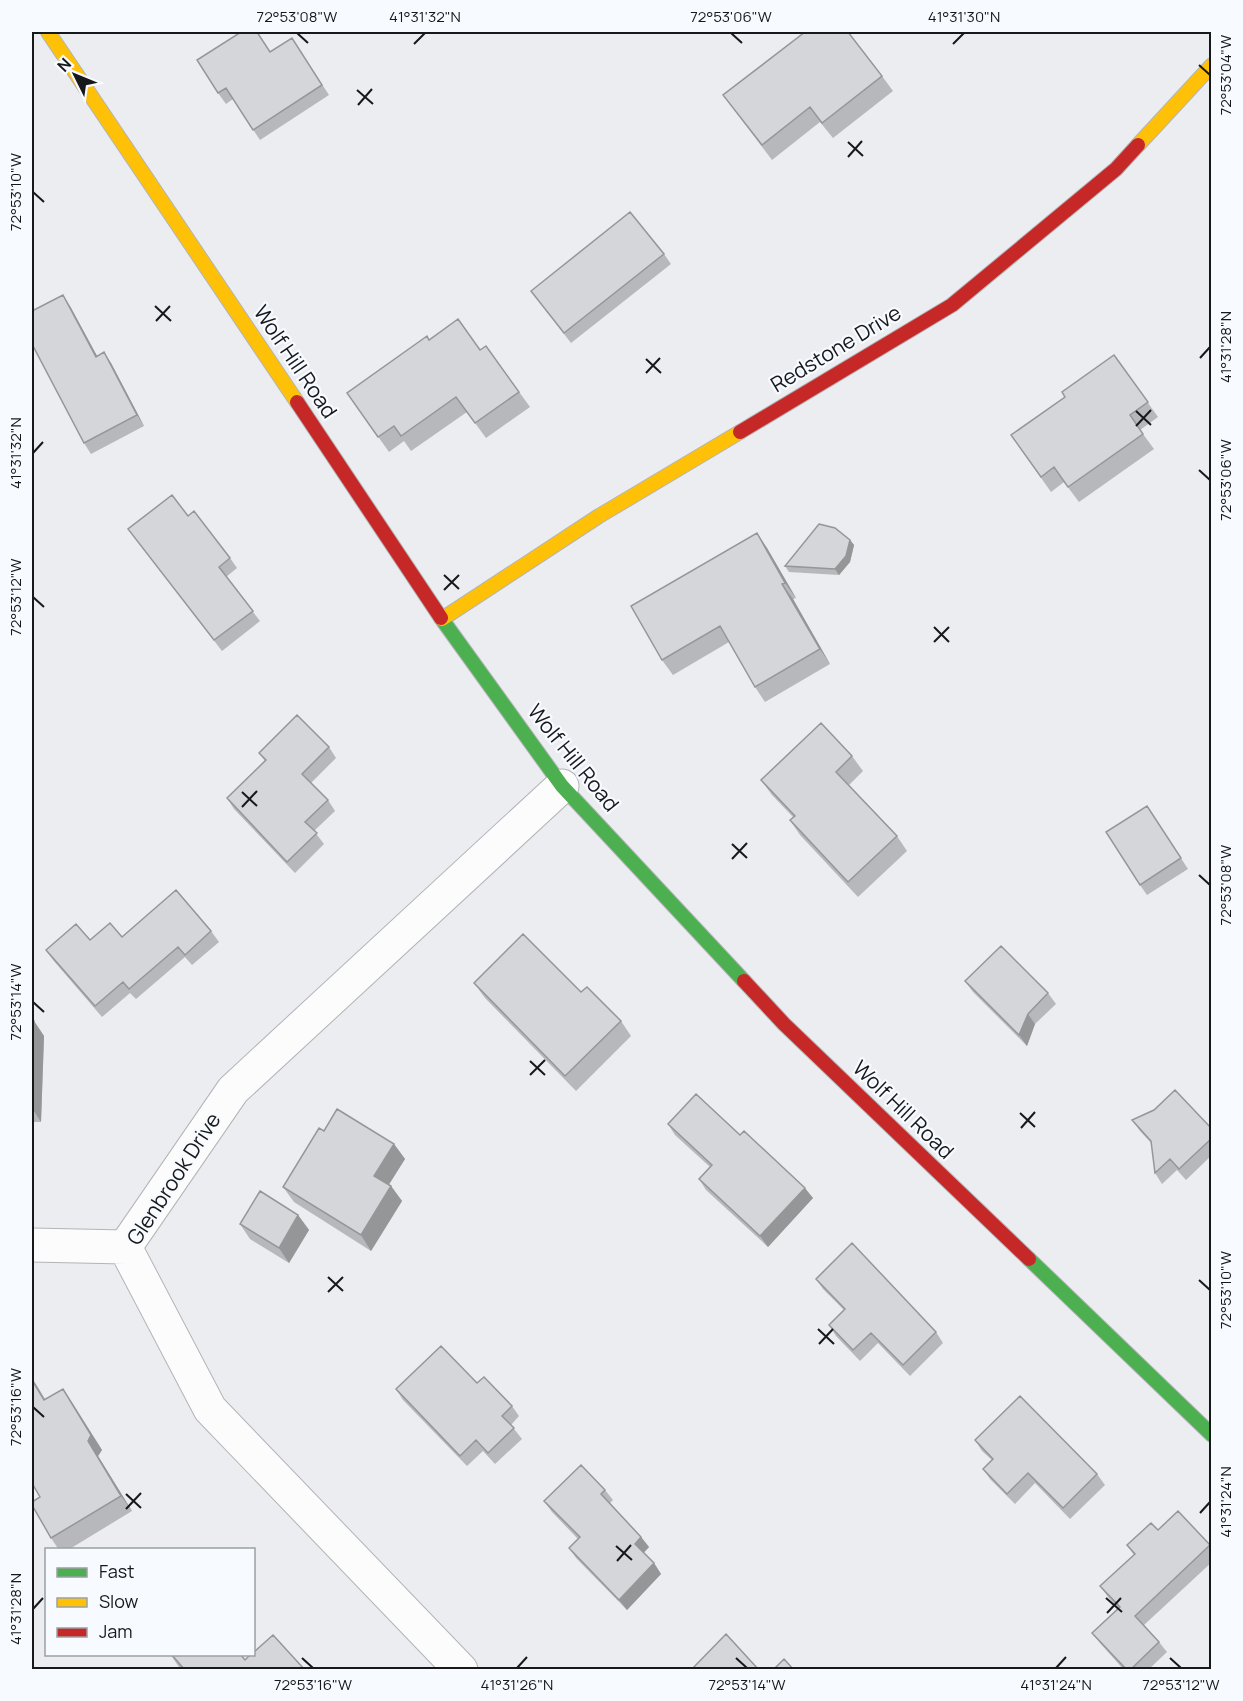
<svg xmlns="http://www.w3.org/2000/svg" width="1243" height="1701" font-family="Manrope,sans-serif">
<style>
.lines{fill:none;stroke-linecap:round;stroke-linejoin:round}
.street-casing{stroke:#b3b4b7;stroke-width:35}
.fast-casing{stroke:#b3b4b7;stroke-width:16}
.slow-casing{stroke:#b3b4b7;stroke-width:16}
.jam-casing{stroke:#b3b4b7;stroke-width:16}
.street{stroke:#fcfcfd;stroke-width:33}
.fast{stroke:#4caf50;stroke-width:14}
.slow{stroke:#ffc107;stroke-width:14}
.jam{stroke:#c62828;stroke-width:14}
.wall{fill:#b7b8bb}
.shaded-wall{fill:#959698}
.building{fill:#d5d6d9;stroke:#959698;stroke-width:1.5}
.ticks{fill:none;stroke:#16181a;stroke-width:2}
.labels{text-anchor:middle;stroke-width:4.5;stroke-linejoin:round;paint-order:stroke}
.street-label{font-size:21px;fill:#16181a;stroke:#f7fafe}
.neatline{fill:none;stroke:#16181a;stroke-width:2}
.ticks-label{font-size:15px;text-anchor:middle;fill:#16181a}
</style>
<rect width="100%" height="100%" fill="#ebedf0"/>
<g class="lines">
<defs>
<path id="street" d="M 32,1245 L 125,1247
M 125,1247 L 233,1090 L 562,786
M 125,1247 L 210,1409 L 461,1670"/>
<path id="fast" d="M 441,618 L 562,786 L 744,981
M 1029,1259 L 1212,1435"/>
<path id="slow" d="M 48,32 L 297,402
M 1138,145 L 1212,65
M 442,619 L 599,516 L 740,432"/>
<path id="jam" d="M 297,402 L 441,618
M 740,432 L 952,305 L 1116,169 L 1138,145
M 744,981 L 784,1024 L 1029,1259"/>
</defs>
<use href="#street" class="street-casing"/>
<use href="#fast" class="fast-casing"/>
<use href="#slow" class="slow-casing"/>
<use href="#jam" class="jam-casing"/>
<use href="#street" class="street"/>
<use href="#fast" class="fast"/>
<use href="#slow" class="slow"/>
<use href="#jam" class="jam"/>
</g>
<path class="wall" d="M 257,32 L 270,52 L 292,38 L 329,95 L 260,140 L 233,99 L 226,104 L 218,93 Z
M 882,76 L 893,91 L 833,138 L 820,122 L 772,160 L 723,95 Z
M 664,254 L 671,264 L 571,343 L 531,291 Z
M 70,306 L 97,356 L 111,363 L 144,426 L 91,454 L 84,443 Z
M 429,340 L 480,350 L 486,346 L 530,407 L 486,438 L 467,412 L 411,451 L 404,441 L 389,452 L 347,393 Z
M 1114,355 L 1158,417 L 1140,430 L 1154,449 L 1079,502 L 1064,482 L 1051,492 L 1011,435 L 1065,397 Z
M 188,516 L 230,558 L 237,568 L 226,577 L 260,621 L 222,651 L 128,529 Z
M 757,533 L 767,548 L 796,598 L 793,599 L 830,664 L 765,702 L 755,687 L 729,642 L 673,675 L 662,660 Z
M 850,540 L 854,545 L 850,562 L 839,575 L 789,572 L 785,566 Z
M 329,747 L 336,758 L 311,783 L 328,800 L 335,811 L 314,831 L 324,844 L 295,873 L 234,809 L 227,798 L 265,761 L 259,753 Z
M 852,756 L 863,771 L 849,785 L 897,836 L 907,851 L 858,897 L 800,835 L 790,820 L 793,817 L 772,795 L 761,780 Z
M 1147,806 L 1188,869 L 1147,895 L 1140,885 Z
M 211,931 L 219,942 L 192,965 L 185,957 L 136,999 L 130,993 L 102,1017 L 53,960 L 46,950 L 90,940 L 122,937 Z
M 965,981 L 1048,993 L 1056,1004 L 1035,1024 L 1027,1046 L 973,992 Z
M 474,983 L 581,992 L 621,1021 L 631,1036 L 576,1091 L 485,998 Z
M 32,1020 L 34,1021 L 44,1036 L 41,1122 L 32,1122 Z
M 1132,1120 L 1212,1129 L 1212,1155 L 1186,1180 L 1177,1170 L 1162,1184 L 1155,1173 L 1152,1144 L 1140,1131 Z
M 668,1124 L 740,1135 L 813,1198 L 768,1247 L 706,1190 L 699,1179 L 710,1167 L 675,1135 Z
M 324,1131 L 394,1144 L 405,1159 L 388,1185 L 391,1186 L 402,1201 L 371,1251 L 294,1202 L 283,1187 Z
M 298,1215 L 309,1230 L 289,1263 L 250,1239 L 240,1224 Z
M 816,1279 L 936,1332 L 943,1343 L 910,1376 L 878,1343 L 860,1361 L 836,1336 L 829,1325 L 844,1310 L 823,1289 Z
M 477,1383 L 512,1406 L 519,1416 L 511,1425 L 522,1439 L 495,1464 L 483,1451 L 467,1466 L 403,1400 L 396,1389 Z
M 63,1389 L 73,1404 L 102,1450 L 98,1456 L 132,1511 L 68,1550 L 59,1550 L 51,1538 L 40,1497 L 45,1400 Z
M 975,1440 L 1097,1474 L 1105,1485 L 1070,1519 L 1035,1483 L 1015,1504 L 990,1479 L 983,1469 L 992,1460 L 982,1451 Z
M 605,1490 L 613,1500 L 610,1503 L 641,1537 L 649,1547 L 644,1553 L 654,1563 L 661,1574 L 627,1610 L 576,1558 L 569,1548 L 578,1539 L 552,1512 L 544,1501 Z
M 1178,1511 L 1212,1547 L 1212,1562 L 1144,1625 L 1159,1642 L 1167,1652 L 1148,1670 L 1124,1670 L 1100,1643 L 1092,1633 L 1118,1608 L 1108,1597 L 1100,1586 L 1134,1555 L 1127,1545 L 1158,1530 Z
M 170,1654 L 245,1660 L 305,1670 L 181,1670 Z"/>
<path class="shaded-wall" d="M 63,295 L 70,306 L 103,367 L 96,357 Z
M 104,352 L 111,363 L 144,426 L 137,415 Z
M 757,533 L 767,548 L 796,598 L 785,583 Z
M 850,540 L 854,545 L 850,562 L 839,575 L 835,569 Z
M 782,584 L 793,599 L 830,664 L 820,649 Z
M 1028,1014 L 1035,1024 L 1027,1046 L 1019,1035 Z
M 34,1021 L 44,1036 L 41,1122 L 32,1108 Z
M 394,1144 L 405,1159 L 385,1191 L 374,1176 Z
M 391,1186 L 402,1201 L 371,1251 L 361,1235 Z
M 805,1188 L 813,1198 L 768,1247 L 760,1236 Z
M 298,1215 L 309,1230 L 289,1263 L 279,1248 Z
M 32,1378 L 55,1415 L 32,1380 Z
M 63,1389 L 73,1404 L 102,1450 L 98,1456 L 132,1511 L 121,1496 L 88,1441 Z
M 641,1537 L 649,1547 L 642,1554 L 635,1544 Z
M 654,1563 L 661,1574 L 627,1610 L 619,1600 Z"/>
<path class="building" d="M 241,32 L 257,32 L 270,52 L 292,38 L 322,85 L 253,130 L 226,88 L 218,93 L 197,60 Z
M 805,32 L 848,32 L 882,76 L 822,123 L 810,107 L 762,145 L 723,95 Z
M 630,212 L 664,254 L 564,333 L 531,291 Z
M 63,295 L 96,357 L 104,352 L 137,415 L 84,443 L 32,344 L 32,311 Z
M 458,319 L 480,350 L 486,346 L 519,392 L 475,423 L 456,397 L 401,436 L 394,426 L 378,437 L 347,393 L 427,336 L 429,340 Z
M 1114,355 L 1148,402 L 1130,415 L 1143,434 L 1068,487 L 1054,467 L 1041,477 L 1011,435 L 1065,397 L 1062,392 Z
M 172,495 L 188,516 L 194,511 L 230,558 L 219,567 L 253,611 L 214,640 L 128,529 Z
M 819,524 L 835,528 L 850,540 L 846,556 L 835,569 L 785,566 Z
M 757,533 L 785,583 L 782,584 L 820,649 L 755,687 L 720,626 L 662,660 L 631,606 Z
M 297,715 L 329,747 L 302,774 L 328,800 L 305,822 L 317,833 L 287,862 L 227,798 L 266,760 L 259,753 Z
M 821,723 L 852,756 L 836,772 L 897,836 L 848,882 L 790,820 L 795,816 L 761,780 Z
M 1147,806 L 1181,858 L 1140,885 L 1106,832 Z
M 176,890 L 211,931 L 185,955 L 178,947 L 129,989 L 123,982 L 95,1006 L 46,950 L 76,924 L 90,940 L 110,923 L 122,937 Z
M 523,934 L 581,992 L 587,987 L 621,1021 L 565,1076 L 474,983 Z
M 1001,946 L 1048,993 L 1028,1014 L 1019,1035 L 965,981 Z
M 32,1020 L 34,1021 L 32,1082 Z
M 1175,1090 L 1212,1129 L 1212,1138 L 1179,1169 L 1170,1159 L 1155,1173 L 1151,1141 L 1132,1120 L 1154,1110 Z
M 696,1094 L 740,1135 L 744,1131 L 805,1188 L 760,1236 L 699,1179 L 712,1165 L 668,1124 Z
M 337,1109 L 394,1144 L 374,1176 L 391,1186 L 361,1235 L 283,1187 L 319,1128 L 324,1131 Z
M 260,1191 L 298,1215 L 279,1248 L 240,1224 Z
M 852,1243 L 936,1332 L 903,1365 L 871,1333 L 853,1350 L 829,1325 L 845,1309 L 816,1279 Z
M 441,1346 L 477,1383 L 484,1377 L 512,1406 L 502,1416 L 514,1428 L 488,1453 L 476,1440 L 460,1456 L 396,1389 Z
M 32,1380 L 44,1400 L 63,1389 L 91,1435 L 88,1441 L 121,1496 L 51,1538 L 32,1505 L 32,1502 L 40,1497 L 32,1483 Z
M 1020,1396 L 1097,1474 L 1063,1508 L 1028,1473 L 1007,1494 L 983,1469 L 993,1459 L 975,1440 Z
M 581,1465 L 605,1490 L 601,1494 L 641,1537 L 635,1544 L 654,1563 L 619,1600 L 569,1548 L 580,1537 L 544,1501 Z
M 1178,1511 L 1210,1545 L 1135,1616 L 1159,1642 L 1130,1670 L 1127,1670 L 1092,1633 L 1120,1607 L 1100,1586 L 1135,1554 L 1127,1545 L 1151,1523 L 1158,1530 Z
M 726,1634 L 759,1670 L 691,1670 Z
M 273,1635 L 305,1670 L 185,1670 L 171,1654 L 240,1654 L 245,1660 L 251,1654 L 254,1654 L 254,1652 Z
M 784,1659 L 794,1670 L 773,1670 Z"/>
<path class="ticks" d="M 297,33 L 308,43M 731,33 L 742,43M 414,44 L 425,33M 953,44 L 964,33M 1199,65 L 1210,75M 357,90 L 373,104M 358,105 L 372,89M 848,142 L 863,156M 848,157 L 862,141M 33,192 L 44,202M 155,306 L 171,321M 156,321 L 170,306M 1200,358 L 1210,347M 646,359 L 661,373M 646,373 L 660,358M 1136,411 L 1151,425M 1136,426 L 1151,410M 33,453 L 43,442M 1199,470 L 1210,480M 444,575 L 459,589M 444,590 L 459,575M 33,597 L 44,607M 934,627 L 949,642M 934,642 L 949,627M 242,792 L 257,806M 242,807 L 257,791M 732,844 L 747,858M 732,859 L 747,843M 1199,875 L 1210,885M 33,1002 L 44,1012M 530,1061 L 545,1075M 530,1075 L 545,1060M 1020,1113 L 1035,1127M 1021,1128 L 1035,1112M 328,1277 L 343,1291M 1199,1280 L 1210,1290M 328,1292 L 343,1277M 818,1329 L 834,1344M 819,1344 L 833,1329M 33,1407 L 44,1417M 126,1494 L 141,1508M 126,1509 L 141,1493M 1200,1513 L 1210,1502M 616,1546 L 632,1560M 617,1561 L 631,1545M 1106,1598 L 1122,1612M 33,1609 L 43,1598M 1107,1613 L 1121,1598M 302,1658 L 313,1668M 736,1658 L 747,1668M 1170,1658 L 1181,1668M 517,1668 L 527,1657M 1056,1668 L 1066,1657"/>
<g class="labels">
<g class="street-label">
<text transform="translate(836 349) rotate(-31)" y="7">Redstone Drive</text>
<text transform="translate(295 362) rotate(56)" y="7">Wolf Hill Road</text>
<text transform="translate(573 758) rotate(51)" y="7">Wolf Hill Road</text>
<text transform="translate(903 1110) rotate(44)" y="7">Wolf Hill Road</text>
<text transform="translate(174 1179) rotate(-57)" y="7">Glenbrook Drive</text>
</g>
</g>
<rect width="1243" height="1701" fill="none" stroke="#f7fafe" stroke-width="66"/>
<rect x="45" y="1548" width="210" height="108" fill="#f7fafe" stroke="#9da0a3" stroke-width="1.5"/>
<rect x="57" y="1568" width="30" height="9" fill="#4caf50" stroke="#9da0a3" stroke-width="1.5"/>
<text x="99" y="1578" font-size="18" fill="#16181a">Fast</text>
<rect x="57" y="1598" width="30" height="9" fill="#ffc107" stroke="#9da0a3" stroke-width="1.5"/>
<text x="99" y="1608" font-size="18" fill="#16181a">Slow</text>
<rect x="57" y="1628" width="30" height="9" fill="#c62828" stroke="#9da0a3" stroke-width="1.5"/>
<text x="99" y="1638" font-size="18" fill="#16181a">Jam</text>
<g transform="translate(75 75) rotate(313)" stroke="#f7fafe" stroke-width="4.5" paint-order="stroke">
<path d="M0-4.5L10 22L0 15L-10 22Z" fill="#16181a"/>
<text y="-9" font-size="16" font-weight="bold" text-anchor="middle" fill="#16181a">N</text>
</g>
<rect x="33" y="33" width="1177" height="1635" class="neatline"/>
<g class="ticks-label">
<text x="297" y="22">72°53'08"W</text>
<text x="425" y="22">41°31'32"N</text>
<text x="731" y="22">72°53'06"W</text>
<text x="964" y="22">41°31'30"N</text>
<text transform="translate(1226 75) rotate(-90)" y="5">72°53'04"W</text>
<text transform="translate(16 192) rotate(-90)" y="5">72°53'10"W</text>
<text transform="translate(1226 347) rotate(-90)" y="5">41°31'28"N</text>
<text transform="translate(16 453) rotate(-90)" y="5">41°31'32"N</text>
<text transform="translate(1226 480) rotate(-90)" y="5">72°53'06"W</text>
<text transform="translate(16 597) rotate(-90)" y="5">72°53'12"W</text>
<text transform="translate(1226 885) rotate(-90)" y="5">72°53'08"W</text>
<text transform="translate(16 1002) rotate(-90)" y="5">72°53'14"W</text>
<text transform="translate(1226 1290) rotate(-90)" y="5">72°53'10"W</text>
<text transform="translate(16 1407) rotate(-90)" y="5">72°53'16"W</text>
<text transform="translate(1226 1502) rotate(-90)" y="5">41°31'24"N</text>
<text transform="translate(16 1609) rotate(-90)" y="5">41°31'28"N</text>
<text x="313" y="1690">72°53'16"W</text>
<text x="517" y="1690">41°31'26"N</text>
<text x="747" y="1690">72°53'14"W</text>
<text x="1056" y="1690">41°31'24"N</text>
<text x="1181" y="1690">72°53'12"W</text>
</g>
</svg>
